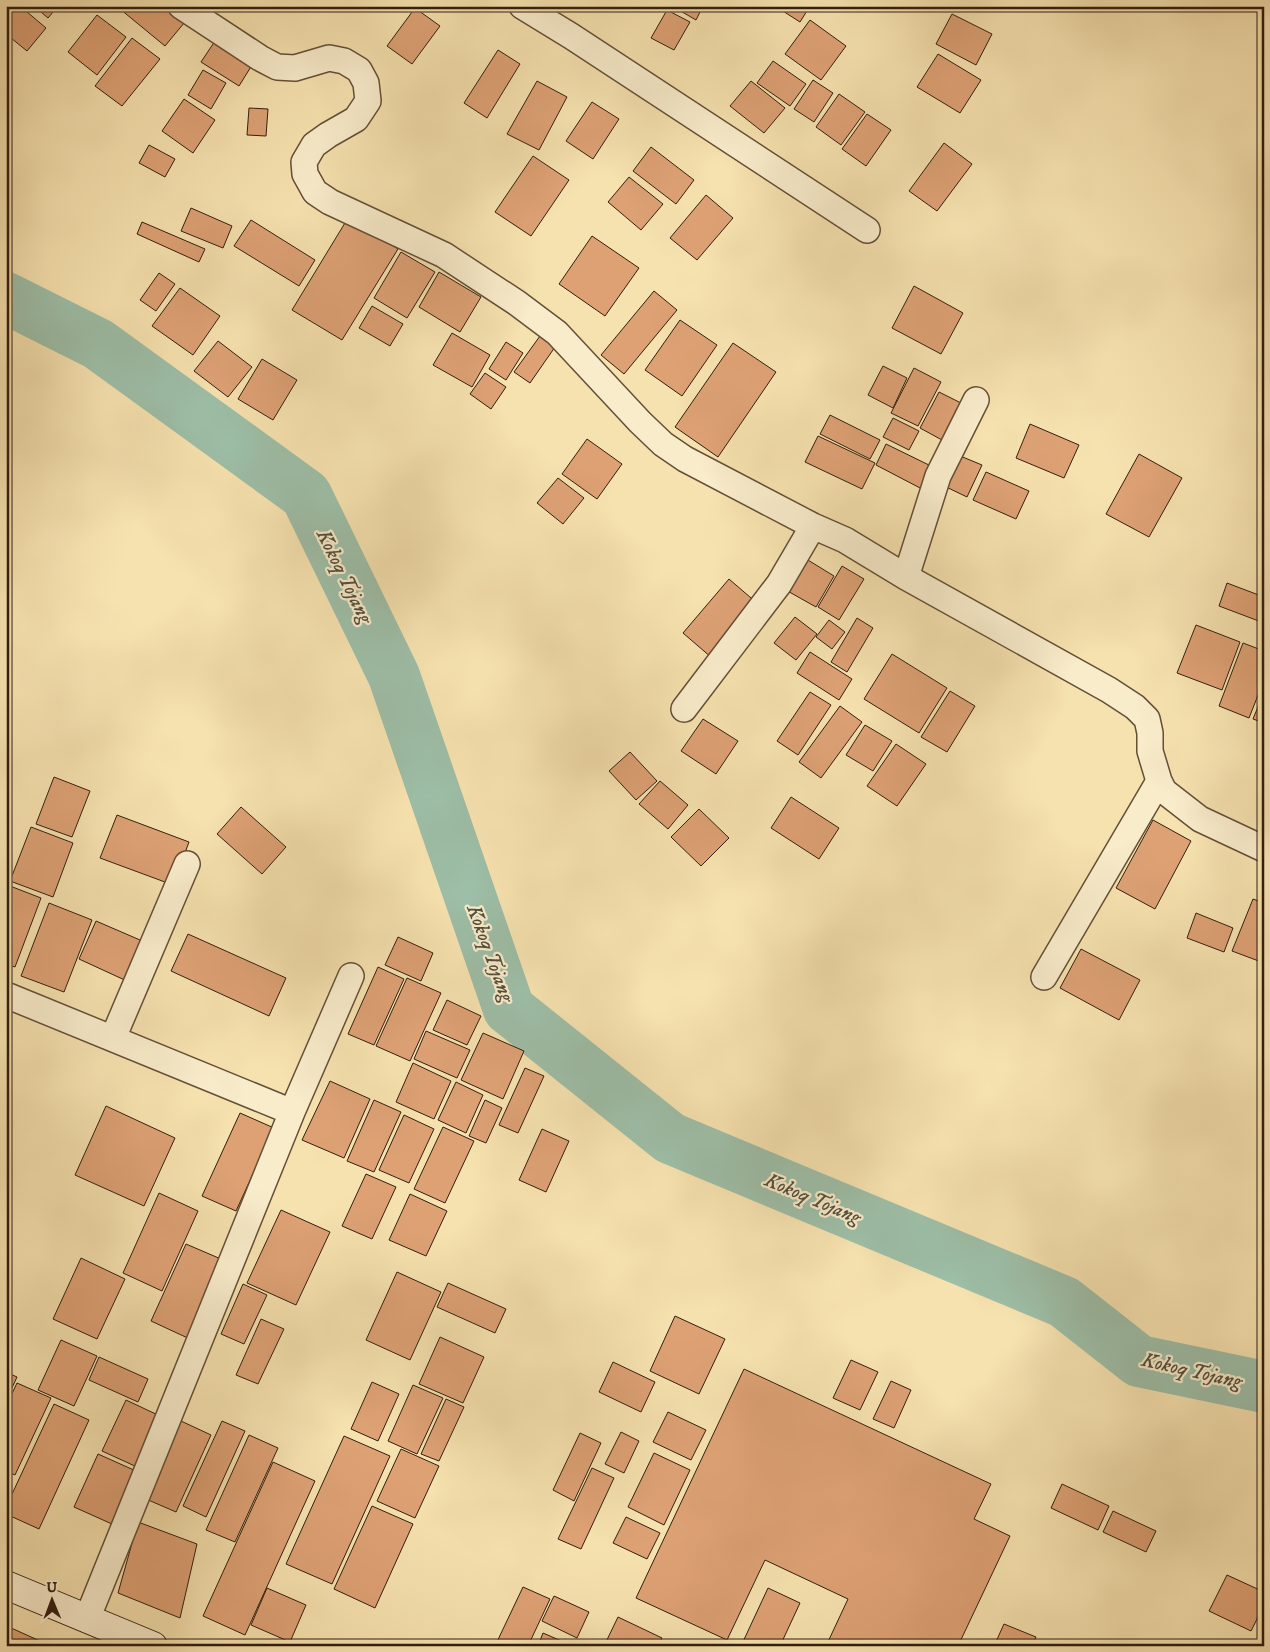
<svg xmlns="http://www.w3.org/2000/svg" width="1270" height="1652" font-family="'IM FELL DW Pica',serif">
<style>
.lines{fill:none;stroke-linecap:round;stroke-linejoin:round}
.river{stroke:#9dbea7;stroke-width:52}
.building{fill:#dda174;stroke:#331e0f}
.street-casing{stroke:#644f37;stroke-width:28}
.secondary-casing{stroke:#331e0f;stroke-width:30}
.street{stroke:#f9eccb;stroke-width:25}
.secondary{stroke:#f9eccb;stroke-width:28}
.labels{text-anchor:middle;stroke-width:4.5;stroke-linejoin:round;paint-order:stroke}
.water-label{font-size:20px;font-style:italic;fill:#534e3d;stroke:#f9eccb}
</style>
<rect width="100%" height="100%" fill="#f6e2af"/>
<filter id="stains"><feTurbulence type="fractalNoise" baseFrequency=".004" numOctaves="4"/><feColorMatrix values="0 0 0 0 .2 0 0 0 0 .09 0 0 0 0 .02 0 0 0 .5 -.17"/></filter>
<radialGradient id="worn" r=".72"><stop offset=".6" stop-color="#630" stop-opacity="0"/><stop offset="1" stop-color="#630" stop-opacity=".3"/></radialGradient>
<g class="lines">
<path class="river" d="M 6,298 L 98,344 L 306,495 L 394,676 L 509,1009 L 670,1138 L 1064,1302 L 1139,1361 L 1264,1387"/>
</g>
<path class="building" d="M 15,6 L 20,6 L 46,28 L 27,51 L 6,34 L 6,17 Z
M 34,6 L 58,6 L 48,18 Z
M 122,6 L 175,6 L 189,17 L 165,46 L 120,9 Z
M 672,6 L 703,6 L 696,20 Z
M 775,6 L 810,6 L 800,22 Z
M 415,8 L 440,26 L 412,64 L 387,46 Z
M 667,10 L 690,22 L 674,50 L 651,38 Z
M 952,14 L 992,34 L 976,65 L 936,44 Z
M 97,15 L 126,37 L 97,75 L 68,52 Z
M 810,20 L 846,46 L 821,80 L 785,54 Z
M 132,38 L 160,59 L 122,106 L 95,86 Z
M 215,41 L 252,65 L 239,86 L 201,62 Z
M 498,50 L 520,64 L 487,118 L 464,103 Z
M 938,54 L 981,80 L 960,113 L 917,87 Z
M 773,61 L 806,84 L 790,106 L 757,83 Z
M 203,70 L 226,83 L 211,109 L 188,95 Z
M 813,80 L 833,93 L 814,122 L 794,109 Z
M 537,81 L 567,97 L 539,150 L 507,134 Z
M 751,81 L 785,108 L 764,133 L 730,106 Z
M 839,94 L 865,112 L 841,145 L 816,127 Z
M 184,99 L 215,120 L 193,153 L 162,131 Z
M 592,102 L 619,119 L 593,159 L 566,141 Z
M 249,108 L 268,109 L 266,136 L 247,135 Z
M 867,114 L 891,130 L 866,166 L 842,149 Z
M 944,143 L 972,164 L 937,211 L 909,191 Z
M 149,145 L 175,159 L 165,177 L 139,163 Z
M 651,147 L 694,180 L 676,204 L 633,171 Z
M 533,156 L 569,180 L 531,236 L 495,212 Z
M 629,177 L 663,204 L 641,230 L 608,202 Z
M 706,195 L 733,218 L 697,260 L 670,238 Z
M 191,208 L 232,226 L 223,248 L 181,231 Z
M 348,218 L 398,249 L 342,340 L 292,310 Z
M 251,220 L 315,260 L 299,286 L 234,246 Z
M 142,222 L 205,249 L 199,262 L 137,234 Z
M 592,236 L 639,268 L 605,316 L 559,284 Z
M 401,252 L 435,272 L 407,318 L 374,298 Z
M 439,272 L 481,297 L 460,332 L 419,307 Z
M 159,273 L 175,284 L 156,311 L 140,300 Z
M 914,286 L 963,313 L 941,354 L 892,328 Z
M 180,288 L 220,316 L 193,355 L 152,326 Z
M 654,291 L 677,310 L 624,374 L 601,355 Z
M 372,306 L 403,324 L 390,346 L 359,328 Z
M 680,320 L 717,345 L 682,396 L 645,370 Z
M 452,333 L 490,355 L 472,387 L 433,365 Z
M 540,336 L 555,347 L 530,383 L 514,372 Z
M 218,341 L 252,367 L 228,397 L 194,371 Z
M 506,342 L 523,353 L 506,380 L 489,369 Z
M 733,343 L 776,372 L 718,457 L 675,427 Z
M 262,359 L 297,380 L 273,420 L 238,399 Z
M 883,366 L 907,378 L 893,408 L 868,395 Z
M 914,368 L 941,382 L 918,426 L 891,413 Z
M 485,373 L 506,387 L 491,409 L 470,394 Z
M 939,392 L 961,403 L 942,440 L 920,428 Z
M 830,415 L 880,440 L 870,459 L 820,434 Z
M 893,418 L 919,431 L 909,450 L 883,437 Z
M 1030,424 L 1079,445 L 1064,478 L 1016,458 Z
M 818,436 L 875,463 L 862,489 L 805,462 Z
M 587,439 L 622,464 L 597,499 L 562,474 Z
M 886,444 L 933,467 L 922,489 L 876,465 Z
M 953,453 L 982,465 L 967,497 L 940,484 Z
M 1139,454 L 1182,478 L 1149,537 L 1106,514 Z
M 986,472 L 1029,491 L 1016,519 L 973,500 Z
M 558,478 L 584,498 L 563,524 L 537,503 Z
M 803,557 L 834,576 L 816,607 L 784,589 Z
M 842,566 L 864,579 L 839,620 L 818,607 Z
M 729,579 L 758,604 L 712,658 L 683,633 Z
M 1227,583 L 1264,597 L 1264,623 L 1219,606 Z
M 795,617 L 817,634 L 796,660 L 774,643 Z
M 857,618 L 873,628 L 847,672 L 831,662 Z
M 829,620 L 845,632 L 832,649 L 816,637 Z
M 1196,625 L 1240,642 L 1222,690 L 1177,673 Z
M 1243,643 L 1264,651 L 1264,680 L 1249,718 L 1219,706 Z
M 810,652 L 852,679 L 839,700 L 797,673 Z
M 892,654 L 947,688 L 919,733 L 864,699 Z
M 950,691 L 975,706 L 947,752 L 921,737 Z
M 810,692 L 831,705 L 798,755 L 777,741 Z
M 1264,692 L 1264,723 L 1253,719 Z
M 840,706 L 862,722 L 821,778 L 799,762 Z
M 703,719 L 738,741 L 716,774 L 681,751 Z
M 865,725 L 892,741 L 873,771 L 846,755 Z
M 896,744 L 926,764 L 897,806 L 867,786 Z
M 630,752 L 657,781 L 636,800 L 609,771 Z
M 54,777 L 90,791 L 72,837 L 36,824 Z
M 660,781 L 688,805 L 668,829 L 639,804 Z
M 791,797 L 839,828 L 819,859 L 771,828 Z
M 241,807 L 286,847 L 262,874 L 217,834 Z
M 699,809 L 729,838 L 701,866 L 671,837 Z
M 117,815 L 189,842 L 173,885 L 100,858 Z
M 1153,820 L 1191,841 L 1155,909 L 1116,888 Z
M 31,827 L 73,843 L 53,897 L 10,881 Z
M 10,886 L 41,898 L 15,967 L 6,964 L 6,896 Z
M 1253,899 L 1264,903 L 1264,963 L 1232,951 Z
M 49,903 L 92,920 L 64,992 L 21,976 Z
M 1196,913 L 1233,928 L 1224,952 L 1187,938 Z
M 96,921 L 147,943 L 129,982 L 79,959 Z
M 188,934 L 286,978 L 269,1016 L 171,971 Z
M 398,937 L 433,953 L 421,981 L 385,965 Z
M 1081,949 L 1140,980 L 1119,1020 L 1060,988 Z
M 378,967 L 404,979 L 374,1045 L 348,1034 Z
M 407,978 L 441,993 L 410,1061 L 376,1046 Z
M 447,1000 L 481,1016 L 467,1045 L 433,1030 Z
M 426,1031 L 470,1050 L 457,1078 L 414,1059 Z
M 483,1033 L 524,1051 L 503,1099 L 461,1080 Z
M 413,1063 L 451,1081 L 434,1119 L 396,1102 Z
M 525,1068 L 544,1076 L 518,1133 L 499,1125 Z
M 330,1081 L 370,1099 L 344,1158 L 302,1140 Z
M 456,1082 L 483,1095 L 466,1133 L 438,1120 Z
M 374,1100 L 401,1112 L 374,1172 L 347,1161 Z
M 485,1100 L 502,1108 L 486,1143 L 469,1136 Z
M 106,1106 L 175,1138 L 144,1206 L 75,1175 Z
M 240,1113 L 274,1128 L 236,1211 L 202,1196 Z
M 404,1115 L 434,1129 L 409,1183 L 379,1170 Z
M 443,1127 L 474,1141 L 445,1203 L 414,1189 Z
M 542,1129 L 569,1141 L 546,1192 L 519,1180 Z
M 366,1174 L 396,1187 L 372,1239 L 342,1226 Z
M 159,1193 L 198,1211 L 162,1291 L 123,1273 Z
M 410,1194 L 447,1211 L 426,1256 L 389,1240 Z
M 281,1210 L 330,1232 L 296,1305 L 247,1283 Z
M 186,1244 L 228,1262 L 192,1340 L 151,1321 Z
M 81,1258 L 125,1279 L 97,1339 L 53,1319 Z
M 397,1272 L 441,1292 L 410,1360 L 366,1340 Z
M 448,1283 L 506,1309 L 495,1333 L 437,1307 Z
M 243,1284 L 267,1295 L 244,1344 L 221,1334 Z
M 675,1316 L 725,1339 L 699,1394 L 650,1371 Z
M 261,1319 L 284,1329 L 258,1384 L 236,1375 Z
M 440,1337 L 484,1357 L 463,1403 L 419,1384 Z
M 61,1340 L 97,1356 L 74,1406 L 38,1390 Z
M 99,1357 L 148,1379 L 138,1402 L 89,1380 Z
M 851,1360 L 878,1372 L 860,1410 L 833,1398 Z
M 613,1362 L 655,1382 L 641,1412 L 599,1392 Z
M 744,1369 L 991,1484 L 974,1519 L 1010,1536 L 958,1646 L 826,1646 L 848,1599 L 765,1560 L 727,1640 L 636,1598 Z
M 6,1372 L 17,1377 L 6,1401 Z
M 891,1381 L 911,1390 L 894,1428 L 873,1419 Z
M 372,1382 L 399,1394 L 378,1441 L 351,1429 Z
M 17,1383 L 51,1398 L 15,1475 L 6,1471 L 6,1406 Z
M 413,1385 L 443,1398 L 417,1454 L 388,1441 Z
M 446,1399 L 464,1407 L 439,1461 L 421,1454 Z
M 126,1400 L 160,1416 L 137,1467 L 102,1451 Z
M 54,1404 L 89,1420 L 39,1529 L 6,1514 L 6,1507 Z
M 668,1412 L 706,1430 L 691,1460 L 653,1442 Z
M 181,1421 L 211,1435 L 176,1512 L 146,1499 Z
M 222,1421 L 245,1431 L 206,1517 L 183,1506 Z
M 621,1432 L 639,1441 L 624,1473 L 605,1464 Z
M 580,1433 L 601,1443 L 574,1501 L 553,1490 Z
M 249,1435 L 278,1448 L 235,1542 L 206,1530 Z
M 344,1436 L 390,1456 L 332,1584 L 286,1564 Z
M 401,1449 L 439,1466 L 415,1518 L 377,1501 Z
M 654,1453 L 690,1470 L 664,1525 L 628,1507 Z
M 98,1454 L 136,1471 L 112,1524 L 74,1507 Z
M 273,1462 L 315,1481 L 245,1635 L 203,1616 Z
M 592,1468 L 614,1478 L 581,1549 L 558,1539 Z
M 1062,1484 L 1109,1506 L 1098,1530 L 1051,1508 Z
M 372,1506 L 413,1524 L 375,1608 L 334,1589 Z
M 1113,1511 L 1156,1531 L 1146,1552 L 1103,1532 Z
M 626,1517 L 660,1533 L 647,1559 L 613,1543 Z
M 138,1522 L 197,1544 L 180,1618 L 118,1593 Z
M 1227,1575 L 1264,1592 L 1264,1605 L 1251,1631 L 1209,1611 Z
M 523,1587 L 550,1599 L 528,1646 L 495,1646 Z
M 267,1588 L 306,1605 L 290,1642 L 251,1625 Z
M 768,1588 L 800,1603 L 780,1646 L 741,1646 Z
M 554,1596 L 589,1612 L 577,1638 L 542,1621 Z
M 618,1617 L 662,1638 L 658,1646 L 604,1646 Z
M 1004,1624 L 1036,1637 L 1032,1646 L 994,1646 Z
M 9,1627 L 51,1646 L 6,1646 L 6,1634 Z
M 543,1633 L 573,1646 L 538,1646 Z"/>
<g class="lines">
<defs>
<path id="street" d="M 181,6 L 260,58 L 277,67 L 295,68 L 329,58 L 344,61 L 359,70 L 366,83 L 368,101 L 356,119 L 328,135 L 314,145 L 304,162 L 305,174 L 315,192 L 330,202 L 444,255 L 517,303 L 557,333 L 640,422 L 663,444 L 685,459 L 813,526 L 845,540 L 906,577 L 1109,690 L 1135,707 L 1147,719 L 1150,733 L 1150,751 L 1159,781 L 1164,791 L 1200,819 L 1264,849
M 522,6 L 571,36 L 867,230
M 906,577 L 938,476 L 976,400
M 684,709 L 779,584 L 813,526
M 1044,977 L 1159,781
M 6,995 L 292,1112 L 87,1619
M 113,1038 L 187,864
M 292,1112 L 351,976"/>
<path id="secondary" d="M 6,1585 L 153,1646"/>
</defs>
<use href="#street" class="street-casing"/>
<use href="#secondary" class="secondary-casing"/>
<use href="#street" class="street"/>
<use href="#secondary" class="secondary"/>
</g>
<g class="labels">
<g class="water-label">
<text transform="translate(345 576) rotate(64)" y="7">Kokoq Tojang</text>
<text transform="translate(491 953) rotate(70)" y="7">Kokoq Tojang</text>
<text transform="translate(813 1198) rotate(23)" y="7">Kokoq Tojang</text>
<text transform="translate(1192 1370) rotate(13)" y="7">Kokoq Tojang</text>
</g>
</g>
<rect width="1270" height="1652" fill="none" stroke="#f6e2af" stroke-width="25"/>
<rect x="8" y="8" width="1255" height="1637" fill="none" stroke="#331e0f" stroke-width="2.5"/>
<rect x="12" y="12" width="1245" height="1627" fill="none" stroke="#331e0f"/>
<g transform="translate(52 1600) rotate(359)" stroke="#f9eccb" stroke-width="4" paint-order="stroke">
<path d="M0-4L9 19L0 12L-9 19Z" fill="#331e0f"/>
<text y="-8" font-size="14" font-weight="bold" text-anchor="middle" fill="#331e0f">U</text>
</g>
<rect width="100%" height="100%" filter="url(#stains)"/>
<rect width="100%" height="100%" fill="url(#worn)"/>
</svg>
